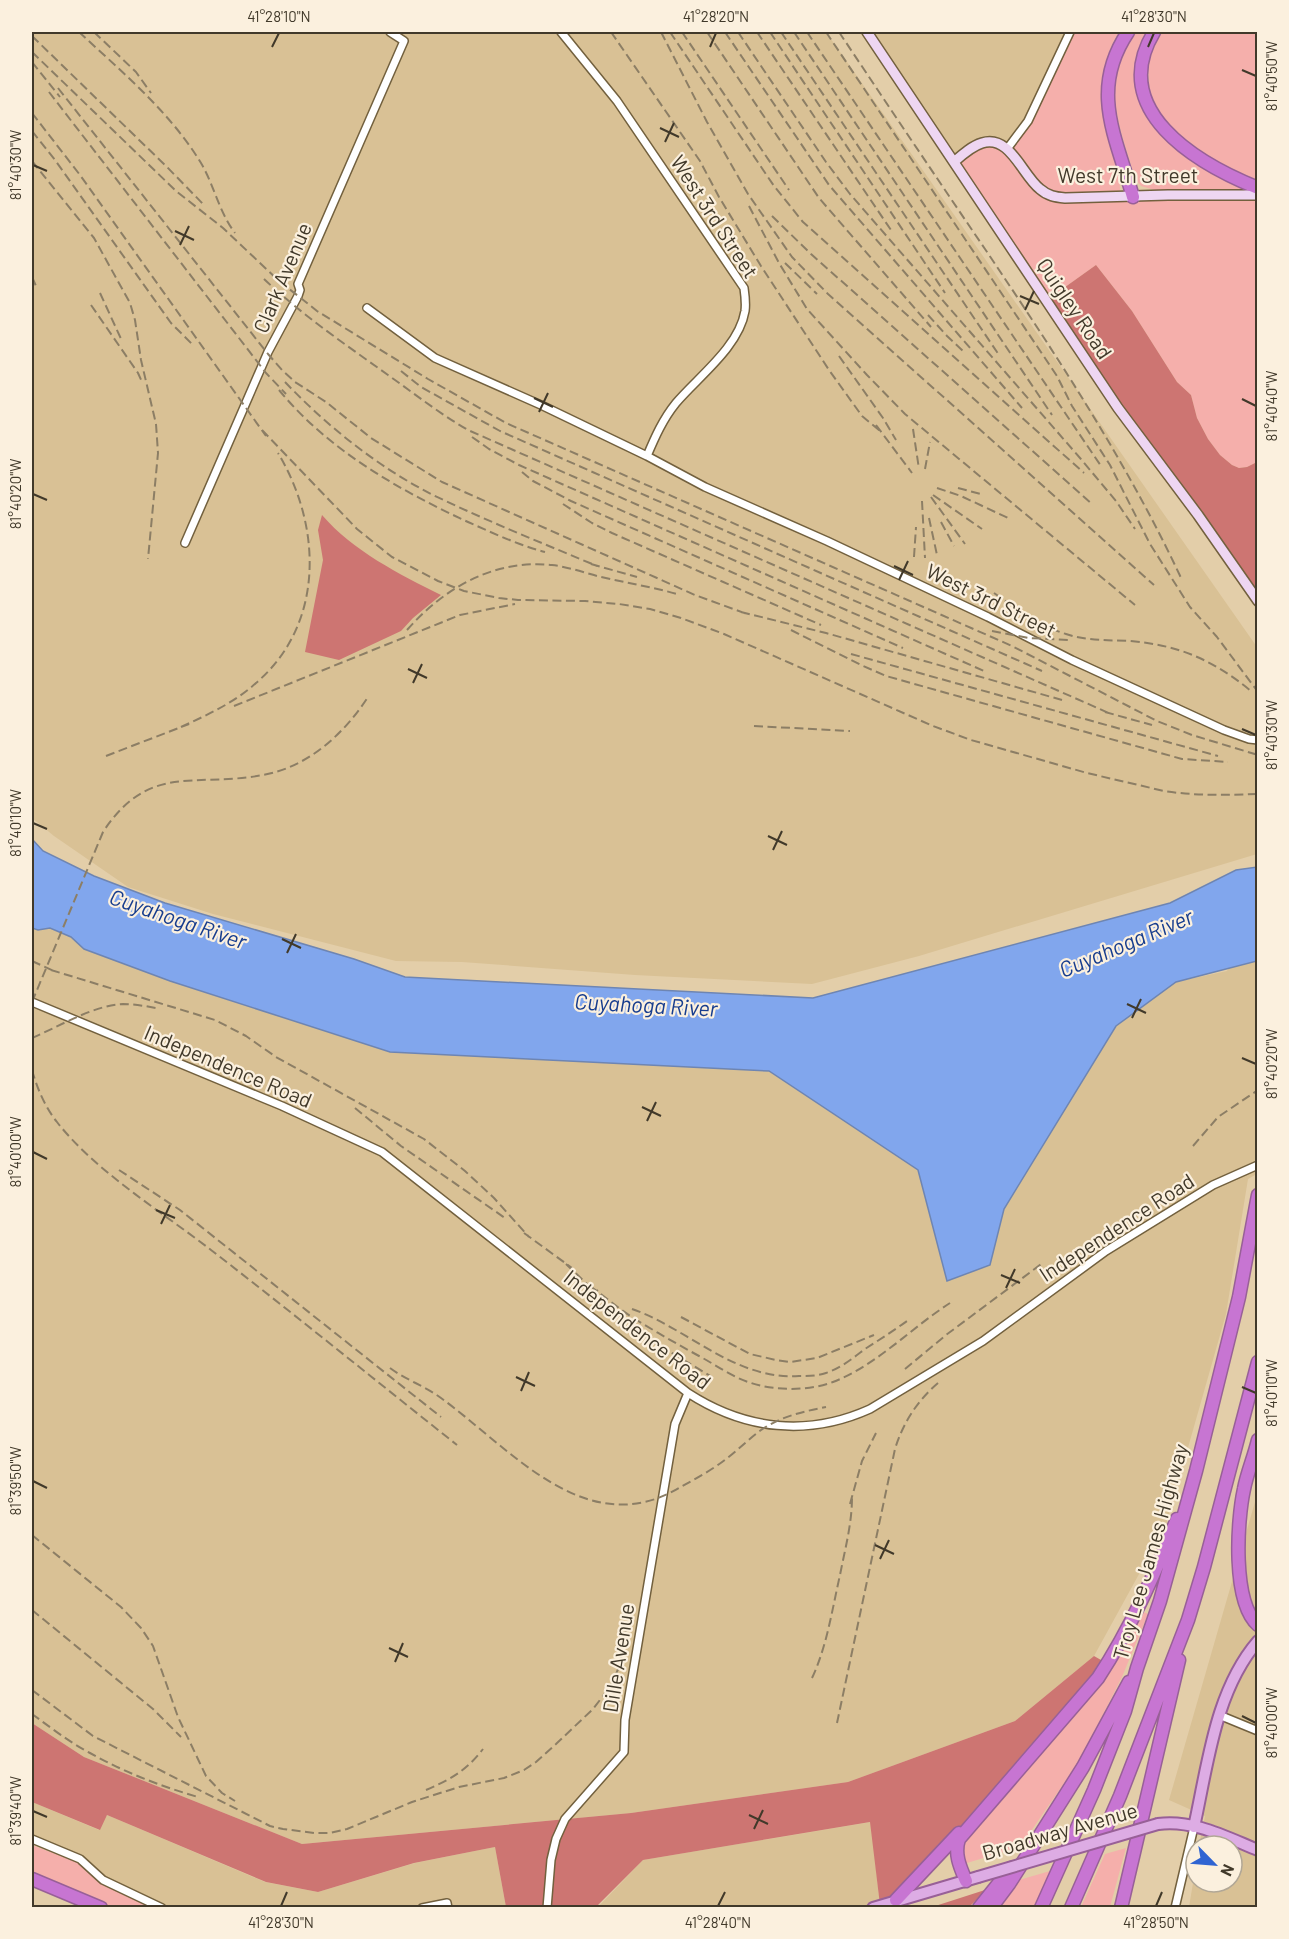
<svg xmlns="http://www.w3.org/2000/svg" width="1289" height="1939" font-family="Barlow,sans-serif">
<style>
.built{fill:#d9c195}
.green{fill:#f5afab}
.forest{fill:#cd7572}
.water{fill:#81a6ed;stroke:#6e85b2;stroke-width:1.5}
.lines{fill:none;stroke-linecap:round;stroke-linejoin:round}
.street-casing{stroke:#72603e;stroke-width:10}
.secondary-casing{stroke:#72603e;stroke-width:12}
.primary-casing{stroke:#986097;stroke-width:14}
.highway-casing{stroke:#986097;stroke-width:15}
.street{stroke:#fff;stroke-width:7}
.secondary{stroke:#eed6f2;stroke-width:9}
.primary{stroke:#ddace4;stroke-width:10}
.highway{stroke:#c775d2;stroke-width:12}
.rail{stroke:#8c7e65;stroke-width:2;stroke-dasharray:9 4.5;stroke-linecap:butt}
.primary-bridge-casing{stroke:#986097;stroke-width:14;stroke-linecap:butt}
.primary-bridge{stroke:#ddace4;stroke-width:10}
.ticks{fill:none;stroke:#41392a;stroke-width:2}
.labels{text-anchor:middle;stroke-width:4.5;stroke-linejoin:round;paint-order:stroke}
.street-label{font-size:21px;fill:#41392a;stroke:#fbf0de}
.water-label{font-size:22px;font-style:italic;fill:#173d8e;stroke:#fbf0de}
.neatline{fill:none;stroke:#41392a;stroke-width:2}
.ticks-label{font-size:15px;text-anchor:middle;fill:#41392a}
</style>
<rect width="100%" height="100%" fill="#e3cea9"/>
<path class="built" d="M 32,32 L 826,32 L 1257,647 L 1257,854 L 919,956 L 812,984 L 635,975 L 462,962 L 396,961 L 213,914 L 128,887 L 54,836 L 32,818 Z
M 867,32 L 1070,32 L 1044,89 L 1007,149 L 955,161 Z
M 1257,912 L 1257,1174 L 1248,1179 L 1226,1314 L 1166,1525 L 1094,1656 L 1015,1721 L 848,1782 L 631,1813 L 302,1844 L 84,1757 L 32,1723 L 32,928 L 38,930 L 50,928 L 71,937 L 84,949 L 170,981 L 390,1052 L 769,1071 L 918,1170 L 947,1280 L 990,1265 L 1004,1209 L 1116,1026 L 1176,982 L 1227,971 Z
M 1257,1495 L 1257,1907 L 1189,1907 L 1196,1865 L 1196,1882 L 1232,1882 L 1232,1846 L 1199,1846 L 1205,1816 L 1169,1800 Z
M 32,1802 L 99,1830 L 107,1815 L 265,1882 L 318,1892 L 415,1863 L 495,1847 L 506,1907 L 162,1907 L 103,1880 L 80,1859 L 32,1839 Z
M 871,1822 L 880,1905 L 873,1908 L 597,1908 L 643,1860 Z"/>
<path class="green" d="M 1070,32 L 1119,32 C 1098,64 1099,107 1109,143 C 1112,152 1116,161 1118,170 C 1120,179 1120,188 1120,197 L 1257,195 L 1257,462 L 1247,467 L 1239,468 L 1232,465 L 1220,455 L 1208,439 L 1197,418 L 1191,395 L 1177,382 L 1132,311 L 1096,265 L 1047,300 L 955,161 L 982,143 L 1007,149 L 1028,121 Z
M 1134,32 L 1149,32 L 1140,51 L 1148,115 L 1240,184 L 1243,189 L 1158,191 L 1141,186 L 1136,180 C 1120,129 1098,79 1134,32 Z
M 1161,32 L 1257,32 L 1257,183 L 1213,160 L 1165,123 L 1155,107 L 1150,94 L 1148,69 L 1149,57 Z
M 1144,1612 L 1148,1614 L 1122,1677 L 1080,1760 L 1020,1847 L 967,1863 L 962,1859 L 960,1846 L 1096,1691 L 1111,1670 Z
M 32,1845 L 87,1866 L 103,1880 L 162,1907 L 101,1907 L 32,1879 Z
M 1126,1848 L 1110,1907 L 1081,1907 L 1105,1854 Z
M 1057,1869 L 1038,1907 L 998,1908 L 1019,1880 Z"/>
<path class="forest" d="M 1096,265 L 1132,311 L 1177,382 L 1191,395 L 1197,418 L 1208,439 L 1220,455 L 1232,465 L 1239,468 L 1247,467 L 1257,462 L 1257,601 L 1047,300 Z
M 322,515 C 353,551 399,574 441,595 L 413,618 L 401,631 L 339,660 L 305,652 L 323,560 L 318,530 Z
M 1094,1656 L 1108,1664 L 896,1900 L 880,1905 L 870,1822 L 643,1860 L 596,1907 L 506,1907 L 495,1847 L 414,1863 L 318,1892 L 266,1882 L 107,1815 L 100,1830 L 32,1802 L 32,1723 L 84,1757 L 302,1844 L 631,1813 L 848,1782 L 1015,1721 Z
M 988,1889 L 969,1907 L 929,1908 Z"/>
<path class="water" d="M 32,839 L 43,851 L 94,876 L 165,903 L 354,959 L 405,977 L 813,998 L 1170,903 L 1236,870 L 1257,867 L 1257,961 L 1176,982 L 1116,1026 L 1004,1209 L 990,1265 L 947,1281 L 918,1170 L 769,1071 L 390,1052 L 170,981 L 84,949 L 71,937 L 50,928 L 38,930 L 32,928 Z"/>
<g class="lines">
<defs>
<path id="street" d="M 561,32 L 617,101 L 744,288 C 745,295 746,304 745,311 C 739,347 698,377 676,403 C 663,419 655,437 647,456
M 1007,149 L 1028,121 L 1070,32
M 367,308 L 435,358 L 541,405 L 647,456 L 705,487 L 827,541 L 988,617 L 1072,660 L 1224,730 L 1249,739 L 1258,740
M 185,543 L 268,352 L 298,296 L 300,290 L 298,284 L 404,41 L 390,32
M 32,1002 L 282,1106 L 382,1152 L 688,1393 C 745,1430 808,1437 870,1409 L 983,1341 L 1106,1251 L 1213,1185 L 1258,1165
M 1219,1715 L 1258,1731
M 32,1839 L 80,1859 L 103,1880 L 162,1908
M 422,1908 L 447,1903 L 448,1908
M 547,1908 L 551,1860 L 556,1839 L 565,1819 L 624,1752 L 625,1720 L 675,1424 L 688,1393
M 1175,1908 L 1194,1827"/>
<path id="secondary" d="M 867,32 L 1118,408 L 1198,515 L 1258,601
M 955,161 C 963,154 972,146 982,143 C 1010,134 1022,175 1040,189 C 1048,196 1055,197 1065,198 L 1168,195 L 1258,195"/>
<path id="primary" d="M 1158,1824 C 1192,1819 1226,1837 1258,1850
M 1194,1827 C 1208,1764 1215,1691 1258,1641
M 873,1908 L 978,1877"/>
<path id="highway" d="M 1128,32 C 1089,90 1116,137 1133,197
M 1154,32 C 1107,110 1196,163 1258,188
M 1258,1440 C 1254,1457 1247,1473 1244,1489 C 1237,1521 1232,1602 1258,1625
M 32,1879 L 101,1908
M 966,1881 C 960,1867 954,1854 959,1839 L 1098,1678 C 1131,1628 1154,1575 1177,1519
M 896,1900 L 959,1833
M 979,1908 L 1011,1868
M 991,1908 L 1009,1884 L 1083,1767 L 1129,1682
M 1041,1908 L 1094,1790 L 1125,1711 L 1137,1668 L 1160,1601 L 1196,1471 L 1239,1297 L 1258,1195
M 1071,1908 L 1120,1796 L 1188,1620 L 1204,1567 L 1258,1362
M 1121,1908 L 1179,1660"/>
</defs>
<use href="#street" class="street-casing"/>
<use href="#secondary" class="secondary-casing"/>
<use href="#primary" class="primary-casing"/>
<use href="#highway" class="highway-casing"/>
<use href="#street" class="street"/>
<use href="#secondary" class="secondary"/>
<use href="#primary" class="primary"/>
<use href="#highway" class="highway"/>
<path class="rail" d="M 79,32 C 122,72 170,112 201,163 C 214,185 219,212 235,233
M 94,32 L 136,72 L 151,93
M 611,32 L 700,161 L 719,197 L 761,266 L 829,370 L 862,416 L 880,431
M 661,32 L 707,122 L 748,194 L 792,257 L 828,294 L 1154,585
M 670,32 L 774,186 L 803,222 L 1084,473
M 682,32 L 789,190
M 707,32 L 819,198 L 931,327
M 725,32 L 829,185 L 1022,408
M 738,32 L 826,162 L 850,194 L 1080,458 L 1116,501 L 1135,529
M 757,32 L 893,233
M 770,32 L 945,293
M 781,32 L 999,355
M 794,32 L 1052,415
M 807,32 L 1101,466
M 826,32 L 1057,376 L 1072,406 L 1110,465 L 1150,544 L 1190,607 L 1217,637 L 1258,692
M 839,32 C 887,104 936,177 985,249 C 1057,356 1128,464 1182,580
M 32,36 L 167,167 L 203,204
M 32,52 L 176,191 L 223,228 L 279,281 L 302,299 L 317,311 L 428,379 L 506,423 L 1012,646 L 1157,721 L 1192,735 L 1258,755
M 32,62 L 60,97
M 58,88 L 268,354 L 282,370 L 295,382 L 326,402 L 371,438 L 442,482 L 695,595 L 747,614
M 49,92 L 266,373 L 286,394
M 32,113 L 80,175 L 266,436
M 32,131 L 55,160 L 171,323 L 192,344
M 32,161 L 94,238 L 130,303 L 135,320 L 141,360 L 156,424 L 158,453 L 148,559
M 749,206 L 779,263 L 807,309 L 867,375 L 905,414 L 1135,605
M 772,216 L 811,254 L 1092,504
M 785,263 L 817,294
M 32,277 L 36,286
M 264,279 C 302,315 346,345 388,375 C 415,394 440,414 468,430 L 1111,714
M 100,293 L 122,341
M 91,305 L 138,373 L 142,382
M 928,315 L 947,336 L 964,352
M 839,356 L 883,418 L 896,440
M 401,371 L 421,387 L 500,431 L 1042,671
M 285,382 C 328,427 378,467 433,495 C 487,521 542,543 597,566
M 279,390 C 328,450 399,490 468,522 C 493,533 518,545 545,552
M 876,425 L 912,473
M 913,429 L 919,469
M 262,430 L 357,529 L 392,557 L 438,581 L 464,591 L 499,598 L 518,600 L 585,601 L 619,604 L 650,609 L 681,618 L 724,634 L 933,726 L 971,740 L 1087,773 L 1164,791 C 1196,796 1226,795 1258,794
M 472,437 L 489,449 L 519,465 L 984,671
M 925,469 L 930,442
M 522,472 L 533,481 L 571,501 L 903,648
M 937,488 L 961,496 L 1008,518
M 958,488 L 981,494
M 933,495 L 982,529
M 931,497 L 965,544
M 922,501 L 925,558
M 563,504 L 592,523 L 612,533 L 821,625
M 929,518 L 937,555
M 941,522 L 954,546
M 914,557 L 916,527
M 591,564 L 637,577
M 994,593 C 1016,608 1039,626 1066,634 C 1087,641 1108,640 1130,641 C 1179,645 1213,660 1251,691
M 741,612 L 826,633 L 1062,700
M 407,630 C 444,588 494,559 552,565 C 569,567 585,573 601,577 C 627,583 652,587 677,594
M 791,630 L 861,665 L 886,676 L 1182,759 L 1228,762
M 992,631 L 1029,638 L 1069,640
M 851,654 L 1218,756
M 234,706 L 460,615 L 515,604
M 1105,712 L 1152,725
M 754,726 L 850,731
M 181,727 C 207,715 234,703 256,683 C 325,624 322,526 278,453
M 106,756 L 189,724
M 32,961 L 54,971
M 51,970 L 215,1020 L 246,1036 L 276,1057 L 424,1139 L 465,1171 L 494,1198 L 529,1237
M 32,1002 L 103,832 C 149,762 194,788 263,775 C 308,767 344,734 368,697
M 32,1038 C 58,1027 94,1005 123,1004 C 134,1004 145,1006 156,1008
M 32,1070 C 37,1088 45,1107 57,1122 C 95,1171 162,1212 211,1250 C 294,1314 375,1380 457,1445
M 355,1108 L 401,1146 L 505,1218
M 1193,1146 L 1218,1117 L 1258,1090
M 119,1170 L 180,1210 L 441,1417
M 524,1233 L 572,1268
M 566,1264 L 588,1285 L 598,1291
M 590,1286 C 605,1297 619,1309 635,1319 C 656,1332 677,1344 699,1356 C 716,1365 732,1377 751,1383 C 775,1391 809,1391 833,1382 C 877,1365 911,1328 950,1303
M 632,1309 C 689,1329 734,1380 799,1376 C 808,1376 817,1376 826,1373 C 841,1368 853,1358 865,1349 C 879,1340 893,1331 907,1321
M 681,1317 L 750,1354 L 776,1360 L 790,1362 L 817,1358 L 874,1335
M 637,1332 L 712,1377
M 390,1368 C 406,1380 425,1386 441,1398 C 510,1448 586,1543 679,1488 C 695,1479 712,1470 726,1459 C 741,1448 753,1434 769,1425 C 787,1415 806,1411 826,1407
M 905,1369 L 946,1335 L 1044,1262
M 850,1504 L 862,1461 L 876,1433
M 32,1535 L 121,1607 L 141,1628 L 153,1646 L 178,1717 L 206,1776 L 222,1793 L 235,1801
M 32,1610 L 153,1709 L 181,1737
M 812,1678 C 827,1646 832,1610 840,1575 C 845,1549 852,1524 852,1497
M 32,1690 L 93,1736 L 270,1826 L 283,1829 L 314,1833 L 330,1833 L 347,1829 L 412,1802 L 459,1787 L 504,1778 L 524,1770 L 536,1762 L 556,1744 L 593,1709 L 603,1696 L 613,1682 L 620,1664 L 627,1623
M 32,1714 C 50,1727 69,1742 90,1753 C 124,1772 160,1786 198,1797
M 837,1723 L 895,1449 C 903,1423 917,1401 938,1383
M 426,1790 C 451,1779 466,1771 483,1749"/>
<defs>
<path id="primary-bridge" d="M 978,1877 L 1158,1824"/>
</defs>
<use href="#primary-bridge" class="primary-bridge-casing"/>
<use href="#primary-bridge" class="primary-bridge"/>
</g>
<path class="ticks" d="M 272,47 L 279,33M 710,47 L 716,33M 1148,47 L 1154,33M 1242,70 L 1256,76M 660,128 L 679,137M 665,142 L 674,123M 33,165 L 47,171M 175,231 L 194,240M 180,245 L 189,226M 1020,296 L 1039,304M 1025,310 L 1034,291M 534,398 L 553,407M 1242,399 L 1256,406M 539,412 L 548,393M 33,494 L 47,500M 894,566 L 913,575M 899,580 L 908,561M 408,669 L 427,678M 413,683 L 422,664M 1242,729 L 1256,735M 33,823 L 47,829M 768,836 L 787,845M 773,850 L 782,831M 282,939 L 301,948M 287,953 L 296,934M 1127,1004 L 1146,1013M 1132,1018 L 1141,999M 1242,1058 L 1256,1064M 642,1107 L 661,1116M 647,1121 L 656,1102M 33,1152 L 47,1159M 156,1210 L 175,1218M 161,1224 L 170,1205M 1001,1275 L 1020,1283M 1006,1288 L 1015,1269M 516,1377 L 535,1386M 1242,1387 L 1256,1393M 521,1391 L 529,1372M 33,1481 L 47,1488M 875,1545 L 894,1554M 880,1559 L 889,1540M 389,1648 L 408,1657M 395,1662 L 403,1643M 1242,1716 L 1256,1723M 33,1811 L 47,1817M 749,1815 L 768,1824M 754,1829 L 763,1810M 281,1906 L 287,1892M 718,1906 L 725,1892M 1156,1906 L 1162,1892"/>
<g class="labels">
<g class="street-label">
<text x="1128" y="183">West 7th Street</text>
<text transform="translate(714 217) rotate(57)" y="7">West 3rd Street</text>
<text transform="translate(283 278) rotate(-67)" y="7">Clark Avenue</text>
<text transform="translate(1074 309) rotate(56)" y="7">Quigley Road</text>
<text transform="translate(991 601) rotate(26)" y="7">West 3rd Street</text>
<text transform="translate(228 1067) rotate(23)" y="7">Independence Road</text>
<text transform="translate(1117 1228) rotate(-33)" y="7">Independence Road</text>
<text transform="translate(637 1330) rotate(38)" y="7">Independence Road</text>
<text transform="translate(1151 1552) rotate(-74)" y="7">Troy Lee James Highway</text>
<text transform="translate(619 1658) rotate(-81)" y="7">Dille Avenue</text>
<text transform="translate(1060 1832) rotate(-16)" y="7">Broadway Avenue</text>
</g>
<g class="water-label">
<text transform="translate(178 919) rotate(19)" y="8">Cuyahoga River</text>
<text transform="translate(1126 943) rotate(-23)" y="8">Cuyahoga River</text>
<text transform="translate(646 1005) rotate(3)" y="8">Cuyahoga River</text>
</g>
</g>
<rect width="1289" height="1939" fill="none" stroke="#fbf0de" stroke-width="66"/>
<g transform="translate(1214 1864) rotate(115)"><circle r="28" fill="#fbf0de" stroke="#b1a796" stroke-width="1.5"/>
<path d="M0-4.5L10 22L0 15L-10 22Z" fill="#2f64d2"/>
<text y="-9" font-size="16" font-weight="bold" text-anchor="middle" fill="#41392a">N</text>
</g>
<rect x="33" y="33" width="1223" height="1873" class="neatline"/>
<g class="ticks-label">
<text x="279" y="22">41°28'10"N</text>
<text x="716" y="22">41°28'20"N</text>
<text x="1154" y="22">41°28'30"N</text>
<text transform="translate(1272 76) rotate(-90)" y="5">81°40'50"W</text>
<text transform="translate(16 165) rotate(-90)" y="5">81°40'30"W</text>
<text transform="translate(1272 406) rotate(-90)" y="5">81°40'40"W</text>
<text transform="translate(16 494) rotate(-90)" y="5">81°40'20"W</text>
<text transform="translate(1272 735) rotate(-90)" y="5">81°40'30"W</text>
<text transform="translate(16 823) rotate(-90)" y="5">81°40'10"W</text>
<text transform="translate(1272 1064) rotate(-90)" y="5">81°40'20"W</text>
<text transform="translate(16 1152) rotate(-90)" y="5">81°40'00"W</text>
<text transform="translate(1272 1393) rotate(-90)" y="5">81°40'10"W</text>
<text transform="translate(16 1481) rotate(-90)" y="5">81°39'50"W</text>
<text transform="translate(1272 1723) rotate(-90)" y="5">81°40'00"W</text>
<text transform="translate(16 1811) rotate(-90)" y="5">81°39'40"W</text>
<text x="281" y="1928">41°28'30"N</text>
<text x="718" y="1928">41°28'40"N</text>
<text x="1156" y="1928">41°28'50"N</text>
</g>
</svg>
